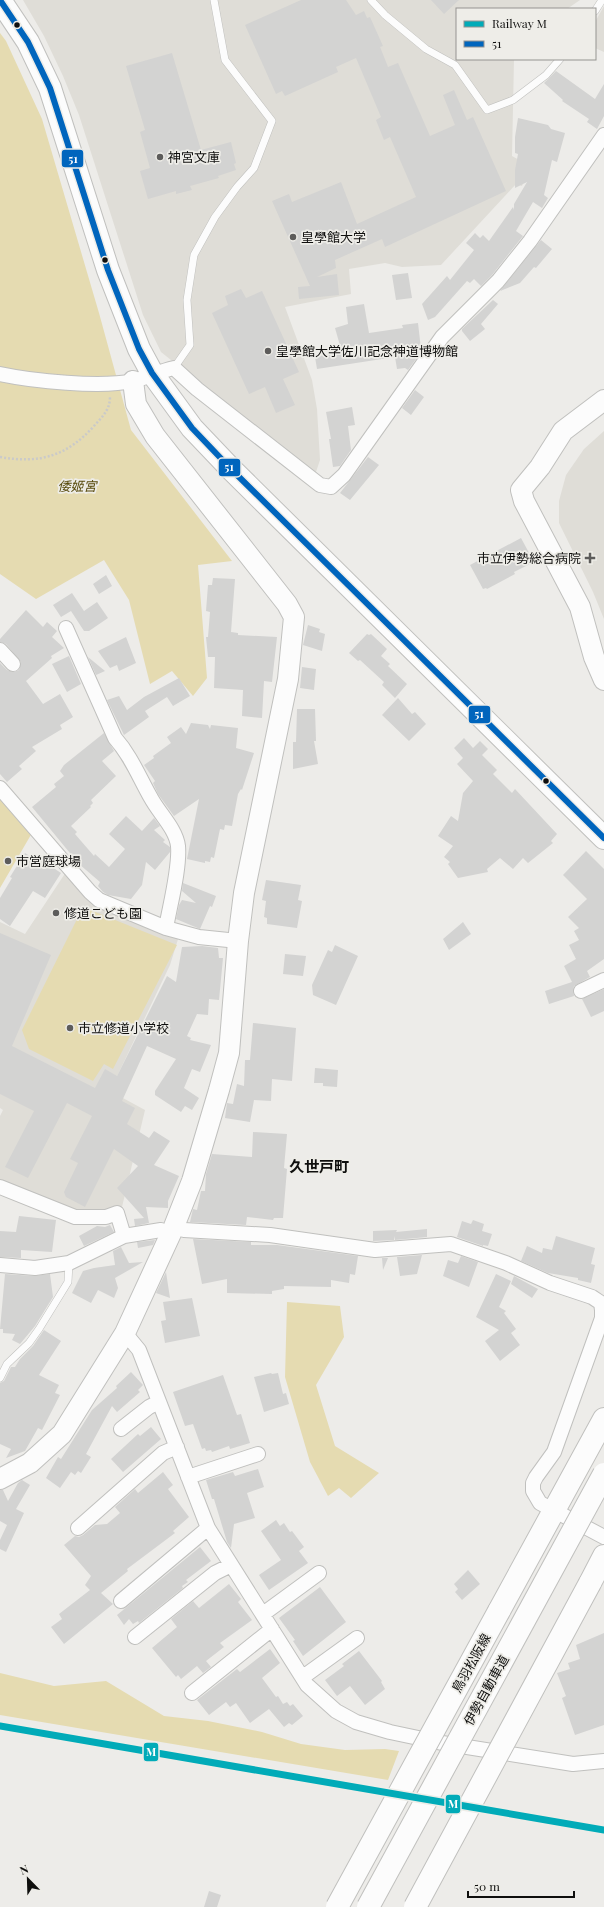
<svg xmlns="http://www.w3.org/2000/svg" width="604" height="1907" font-family="'Playfair Display','Noto Sans JP',serif">
<style>
.built{fill:#dfddd7}
.green{fill:#e5dbb1}
.building{fill:#d3d3d2}
.lines{fill:none;stroke-linecap:round;stroke-linejoin:round}
.lane-casing{stroke:#c0c0be;stroke-width:8}
.street-casing{stroke:#c0c0be;stroke-width:16}
.secondary-casing{stroke:#c0c0be;stroke-width:22}
.primary-casing{stroke:#c0c0be;stroke-width:24}
.path{stroke:#cacac9;stroke-width:2.5;stroke-dasharray:2 2;stroke-linecap:butt}
.lane{stroke:#fcfcfc;stroke-width:7}
.street{stroke:#fcfcfc;stroke-width:14}
.secondary{stroke:#fcfcfc;stroke-width:20}
.primary{stroke:#fcfcfc;stroke-width:22}
.primary-bridge-casing{stroke:#c0c0be;stroke-width:24;stroke-linecap:butt}
.highway-bridge-casing{stroke:#c0c0be;stroke-width:24;stroke-linecap:butt}
.primary-bridge{stroke:#fcfcfc;stroke-width:22}
.highway-bridge{stroke:#fcfcfc;stroke-width:22}
.bus-1-casing{stroke:#eeede8;stroke-width:9}
.bus-1{stroke:#0065bd;stroke-width:6}
.rail-1-casing{stroke:#eeede8;stroke-width:10}
.rail-1{stroke:#01abb8;stroke-width:7}
.bus-dot{fill:#0f0f0e;stroke:#eeede8;stroke-width:1.5}
.poi-dot{fill:#5d5c5b;stroke:#eeede8;stroke-width:1.5}
.labels{text-anchor:middle;stroke-width:3.5;stroke-linejoin:round;paint-order:stroke}
.poi-label{font-size:13px;fill:#0f0f0e;stroke:#eeede8;text-anchor:start}
.park-label{font-size:13px;font-style:italic;fill:#584b0d;stroke:#eeede8}
.street-label{font-size:13px;fill:#0f0f0e;stroke:#eeede8}
.quarter-label{font-size:15px;font-weight:bold;fill:#0f0f0e;stroke:#eeede8}
.line-badge{stroke:#eeede8;stroke-width:1.5}
.badge-label{font-size:11px;text-anchor:middle;font-weight:bold;fill:#fff}
</style>
<rect width="100%" height="100%" fill="#edece9"/>
<path class="built" d="M 23,0 L 580,0 L 567,9 L 457,9 L 457,59 L 514,59 L 512,156 L 528,165 L 522,186 L 516,184 L 441,265 L 402,267 L 385,263 L 349,269 L 351,294 L 285,307 L 312,380 L 317,409 L 320,460 L 315,475 L 161,352 L 143,315 L 79,115 L 63,76 L 44,36 Z
M 604,6 L 604,52 L 595,48 L 595,22 Z
M 604,431 L 604,619 L 593,592 L 559,523 L 559,501 L 566,475 L 584,449 Z
M 66,872 L 84,892 L 179,936 L 170,965 L 110,1091 L 145,1110 L 122,1207 L 108,1213 L 76,1214 L 0,1184 L 0,1116 L 3,1110 L 0,1108 L 0,922 L 25,934 Z"/>
<path class="green" d="M 0,33 L 6,41 L 42,119 L 99,313 L 131,430 L 232,561 L 198,565 L 207,678 L 193,696 L 172,671 L 150,684 L 129,600 L 104,560 L 36,599 L 0,574 Z
M 0,796 L 32,833 L 0,888 Z
M 83,907 L 177,945 L 113,1069 L 104,1064 L 93,1081 L 29,1049 L 22,1030 Z
M 287,1302 L 340,1306 L 344,1337 L 316,1385 L 335,1446 L 379,1473 L 351,1498 L 339,1488 L 328,1496 L 310,1462 L 285,1377 Z
M 0,1673 L 54,1686 L 106,1681 L 164,1716 L 208,1721 L 262,1732 L 301,1744 L 345,1750 L 385,1749 L 399,1751 L 388,1780 L 0,1715 Z"/>
<path class="building" d="M 301,0 L 346,0 L 356,15 L 364,11 L 367,18 L 370,17 L 383,46 L 380,47 L 388,67 L 398,63 L 430,136 L 455,125 L 443,95 L 454,90 L 467,120 L 473,117 L 506,191 L 385,247 L 382,239 L 335,260 L 336,268 L 317,277 L 337,274 L 339,295 L 299,299 L 298,287 L 310,286 L 272,201 L 289,194 L 292,202 L 341,182 L 357,224 L 416,197 L 390,137 L 384,140 L 376,120 L 381,117 L 356,58 L 336,67 L 338,72 L 285,96 L 282,91 L 276,94 L 245,25 Z
M 431,0 L 459,0 L 444,14 Z
M 172,53 L 201,150 L 231,142 L 236,163 L 234,164 L 236,170 L 218,176 L 219,178 L 190,186 L 192,190 L 176,194 L 176,191 L 148,199 L 140,171 L 150,168 L 140,132 L 145,130 L 126,66 Z
M 556,71 L 595,99 L 604,84 L 604,116 L 597,129 L 587,122 L 589,119 L 562,101 L 563,100 L 544,83 Z
M 518,118 L 548,125 L 551,129 L 565,133 L 557,162 L 552,160 L 544,195 L 548,198 L 542,208 L 533,202 L 516,231 L 523,236 L 492,275 L 481,286 L 474,279 L 470,283 L 467,281 L 435,317 L 428,320 L 422,304 L 447,276 L 450,280 L 474,250 L 466,243 L 475,233 L 480,238 L 483,235 L 489,241 L 513,207 L 514,210 L 514,204 L 527,182 L 515,188 L 515,170 L 518,154 L 515,153 L 515,137 Z
M 541,240 L 552,249 L 536,268 L 534,267 L 520,283 L 500,291 Z
M 408,273 L 412,298 L 396,300 L 392,275 Z
M 241,289 L 246,298 L 262,291 L 299,372 L 283,379 L 295,405 L 276,413 L 265,387 L 249,394 L 212,313 L 228,305 L 225,296 Z
M 493,300 L 498,304 L 481,324 L 485,329 L 470,341 L 462,331 L 462,329 Z
M 364,304 L 369,333 L 403,328 L 402,325 L 418,323 L 421,349 L 418,350 L 419,355 L 408,370 L 405,368 L 397,369 L 395,357 L 317,369 L 315,357 L 330,354 L 329,351 L 341,349 L 335,328 L 348,324 L 346,307 Z
M 415,390 L 424,397 L 411,415 L 402,408 Z
M 352,407 L 355,425 L 348,426 L 351,450 L 340,466 L 333,467 L 329,439 L 331,439 L 326,412 Z
M 368,457 L 379,465 L 350,500 L 340,493 Z
M 521,538 L 534,562 L 514,572 L 515,574 L 487,589 L 486,588 L 483,589 L 470,565 Z
M 106,575 L 112,586 L 99,594 L 93,584 Z
M 213,578 L 235,579 L 231,632 L 238,633 L 238,635 L 277,637 L 272,682 L 264,681 L 262,718 L 242,716 L 243,690 L 214,688 L 215,657 L 208,657 L 206,637 L 208,637 L 210,612 L 206,611 L 208,585 L 212,585 Z
M 72,593 L 84,611 L 97,602 L 108,618 L 89,631 L 84,631 L 71,611 L 61,617 L 53,605 Z
M 26,610 L 43,627 L 47,622 L 57,631 L 52,637 L 64,648 L 51,656 L 52,658 L 26,681 L 43,704 L 60,694 L 73,717 L 60,725 L 62,729 L 32,747 L 36,751 L 19,766 L 22,769 L 7,782 L 0,774 L 0,663 L 7,670 L 14,672 L 19,670 L 21,662 L 6,644 L 0,642 L 0,639 Z
M 308,625 L 320,629 L 319,632 L 325,634 L 322,651 L 303,645 Z
M 367,634 L 369,635 L 371,634 L 387,649 L 381,656 L 390,664 L 388,666 L 407,684 L 395,698 L 382,685 L 384,682 L 360,660 L 358,661 L 349,653 Z
M 126,637 L 136,663 L 119,671 L 117,665 L 110,668 L 98,651 Z
M 69,656 L 81,684 L 67,692 L 52,664 Z
M 88,657 L 105,671 L 96,675 Z
M 302,667 L 316,669 L 314,690 L 300,688 Z
M 179,678 L 190,696 L 173,706 L 167,697 L 145,711 L 149,717 L 124,735 L 107,700 L 119,696 L 127,710 L 144,697 Z
M 398,698 L 412,714 L 415,712 L 426,724 L 409,741 L 382,715 Z
M 297,709 L 315,709 L 316,741 L 314,741 L 318,764 L 293,769 L 293,742 L 296,742 Z
M 191,723 L 208,725 L 210,729 L 211,725 L 238,728 L 236,748 L 254,753 L 242,790 L 241,789 L 238,794 L 232,826 L 225,825 L 224,830 L 220,829 L 214,858 L 211,857 L 210,862 L 205,861 L 205,863 L 187,859 L 199,799 L 174,816 L 158,794 L 153,783 L 155,781 L 144,765 L 154,758 L 153,756 L 171,743 L 167,737 L 181,727 L 186,734 Z
M 104,733 L 114,751 L 102,761 L 116,776 L 91,800 L 93,803 L 90,806 L 91,807 L 71,826 L 77,832 L 75,834 L 94,856 L 95,854 L 109,867 L 125,849 L 109,834 L 126,816 L 142,831 L 154,818 L 160,826 L 154,830 L 165,840 L 163,842 L 170,847 L 170,852 L 155,870 L 146,862 L 142,885 L 131,899 L 108,895 L 103,892 L 98,886 L 100,882 L 79,864 L 32,807 L 56,787 L 54,784 L 64,776 L 60,771 L 64,765 Z
M 464,738 L 473,748 L 480,741 L 488,749 L 482,755 L 497,770 L 493,774 L 512,793 L 515,789 L 557,834 L 551,841 L 553,843 L 528,863 L 523,858 L 513,869 L 500,858 L 487,869 L 488,872 L 458,878 L 448,864 L 450,862 L 444,857 L 453,846 L 438,836 L 451,816 L 458,821 L 463,793 L 473,781 L 457,764 L 463,758 L 454,748 Z
M 586,851 L 604,869 L 604,959 L 587,971 L 590,977 L 574,986 L 573,991 L 574,996 L 549,1004 L 545,991 L 572,982 L 564,966 L 576,959 L 569,945 L 579,940 L 574,931 L 579,928 L 568,917 L 587,899 L 563,875 Z
M 25,853 L 33,858 L 34,855 L 61,873 L 45,898 L 33,891 L 10,926 L 0,919 L 0,898 L 12,878 L 10,877 Z
M 266,880 L 301,885 L 298,900 L 302,901 L 297,928 L 267,924 L 267,918 L 264,917 L 266,901 L 262,900 Z
M 183,883 L 216,896 L 212,907 L 210,906 L 200,929 L 176,919 L 179,905 L 182,900 L 196,903 L 182,891 Z
M 463,922 L 471,934 L 449,950 L 443,939 Z
M 0,933 L 51,955 L 12,1046 L 95,1088 L 105,1069 L 117,1076 L 167,976 L 176,982 L 182,947 L 202,946 L 218,948 L 219,958 L 223,958 L 219,1000 L 209,999 L 208,1015 L 197,1014 L 187,1036 L 191,1038 L 190,1040 L 211,1045 L 200,1072 L 192,1069 L 184,1088 L 199,1098 L 192,1110 L 185,1106 L 181,1112 L 155,1095 L 155,1091 L 176,1059 L 147,1046 L 122,1101 L 135,1108 L 127,1124 L 149,1138 L 154,1131 L 170,1141 L 154,1165 L 179,1176 L 168,1201 L 168,1208 L 146,1207 L 149,1223 L 135,1226 L 134,1219 L 144,1218 L 117,1188 L 138,1166 L 114,1149 L 85,1207 L 66,1197 L 64,1192 L 78,1163 L 70,1159 L 92,1116 L 67,1103 L 28,1178 L 5,1167 L 34,1111 L 0,1094 Z
M 335,945 L 358,956 L 336,1005 L 313,995 L 312,985 L 328,950 L 332,952 Z
M 285,954 L 306,956 L 303,976 L 283,974 Z
M 604,989 L 604,1011 L 591,1017 L 582,999 Z
M 253,1023 L 296,1028 L 292,1081 L 272,1079 L 271,1101 L 254,1100 L 250,1122 L 225,1118 L 227,1103 L 233,1104 L 237,1084 L 244,1086 L 245,1060 L 250,1060 Z
M 315,1068 L 338,1070 L 337,1087 L 323,1086 L 323,1083 L 314,1083 Z
M 253,1132 L 287,1134 L 284,1168 L 287,1169 L 283,1218 L 274,1218 L 273,1220 L 247,1217 L 246,1225 L 190,1222 L 193,1209 L 197,1210 L 201,1191 L 205,1191 L 206,1174 L 212,1154 L 252,1157 Z
M 19,1216 L 56,1220 L 52,1252 L 21,1250 L 21,1258 L 0,1257 L 0,1231 L 16,1232 Z
M 473,1220 L 484,1224 L 482,1231 L 492,1234 L 488,1246 L 483,1245 L 483,1246 L 457,1237 L 462,1221 L 471,1224 Z
M 110,1225 L 114,1232 L 84,1246 L 79,1236 L 97,1226 L 105,1227 Z
M 427,1229 L 427,1237 L 395,1240 L 395,1236 L 394,1240 L 373,1241 L 373,1231 L 397,1230 L 396,1232 Z
M 556,1236 L 595,1248 L 591,1264 L 595,1265 L 591,1283 L 578,1280 L 578,1278 L 548,1273 L 521,1261 L 527,1246 L 542,1253 L 543,1248 L 552,1250 Z
M 193,1239 L 251,1242 L 251,1245 L 277,1245 L 358,1256 L 355,1275 L 350,1274 L 349,1283 L 331,1280 L 331,1287 L 284,1286 L 284,1289 L 272,1291 L 272,1294 L 227,1293 L 227,1279 L 202,1284 Z
M 155,1240 L 153,1245 L 138,1248 L 137,1242 Z
M 121,1247 L 129,1263 L 143,1262 L 115,1278 L 118,1288 L 114,1298 L 98,1290 L 91,1303 L 72,1293 L 83,1271 L 94,1268 L 115,1265 L 113,1251 Z
M 422,1255 L 417,1274 L 400,1276 L 397,1257 Z
M 461,1256 L 478,1262 L 469,1287 L 443,1276 L 448,1260 L 458,1263 Z
M 382,1258 L 388,1258 L 383,1270 Z
M 166,1272 L 170,1298 L 156,1293 Z
M 5,1274 L 34,1276 L 50,1274 L 53,1297 L 35,1326 L 20,1344 L 12,1340 L 15,1334 L 3,1333 L 3,1329 L 0,1329 Z
M 496,1274 L 511,1281 L 499,1307 L 506,1311 L 504,1313 L 516,1329 L 511,1333 L 520,1345 L 500,1361 L 485,1341 L 499,1330 L 476,1317 Z
M 514,1276 L 538,1289 L 532,1298 L 511,1284 Z
M 192,1298 L 200,1336 L 165,1343 L 161,1321 L 166,1320 L 163,1302 Z
M 44,1330 L 61,1341 L 39,1375 L 59,1385 L 55,1393 L 60,1395 L 42,1430 L 38,1428 L 25,1451 L 6,1458 L 11,1449 L 0,1444 L 0,1383 L 4,1381 L 11,1367 L 15,1367 L 20,1359 L 33,1346 Z
M 131,1372 L 143,1385 L 138,1390 L 140,1392 L 117,1412 L 112,1406 L 86,1454 L 91,1457 L 81,1473 L 78,1471 L 75,1475 L 71,1472 L 60,1488 L 46,1478 L 58,1457 L 61,1459 L 92,1410 L 117,1388 L 116,1386 Z
M 271,1373 L 272,1374 L 278,1373 L 283,1394 L 286,1393 L 289,1404 L 264,1412 L 254,1377 Z
M 223,1375 L 237,1415 L 241,1414 L 250,1443 L 230,1449 L 229,1446 L 212,1452 L 211,1450 L 206,1451 L 205,1448 L 202,1449 L 193,1424 L 185,1426 L 173,1392 Z
M 151,1427 L 161,1439 L 123,1472 L 111,1459 L 138,1434 L 140,1436 Z
M 258,1469 L 264,1487 L 247,1493 L 255,1518 L 234,1524 L 231,1548 L 227,1542 L 214,1499 L 212,1499 L 206,1480 L 233,1472 L 235,1476 Z
M 163,1472 L 173,1485 L 168,1489 L 189,1517 L 173,1531 L 175,1533 L 127,1569 L 128,1571 L 101,1593 L 113,1604 L 64,1644 L 51,1627 L 62,1619 L 59,1614 L 90,1590 L 85,1585 L 91,1576 L 64,1545 L 75,1536 L 79,1537 L 83,1535 L 95,1525 L 107,1524 L 120,1513 L 115,1507 L 135,1489 L 138,1493 Z
M 22,1480 L 30,1485 L 16,1509 L 24,1513 L 6,1552 L 0,1549 L 0,1540 L 7,1525 L 0,1521 L 0,1490 L 3,1490 L 8,1501 L 18,1483 Z
M 276,1520 L 280,1526 L 284,1523 L 290,1532 L 292,1531 L 304,1547 L 299,1551 L 308,1563 L 269,1590 L 259,1575 L 281,1560 L 261,1531 Z
M 200,1547 L 211,1561 L 186,1580 L 188,1582 L 182,1586 L 183,1588 L 139,1623 L 138,1621 L 133,1624 L 129,1619 L 124,1625 L 117,1615 Z
M 468,1570 L 480,1584 L 462,1600 L 455,1592 L 458,1589 L 454,1584 Z
M 229,1584 L 241,1599 L 238,1602 L 252,1620 L 220,1643 L 224,1647 L 206,1661 L 211,1667 L 203,1673 L 197,1666 L 181,1679 L 178,1675 L 176,1677 L 152,1648 L 177,1627 L 171,1619 L 193,1601 L 199,1608 Z
M 320,1587 L 346,1622 L 303,1656 L 293,1641 L 295,1640 L 279,1618 Z
M 604,1633 L 604,1725 L 575,1735 L 562,1698 L 566,1696 L 557,1673 L 570,1669 L 568,1663 L 580,1659 L 576,1645 Z
M 270,1649 L 280,1663 L 262,1678 L 276,1697 L 278,1696 L 283,1704 L 287,1702 L 290,1706 L 293,1704 L 303,1716 L 292,1725 L 289,1723 L 284,1727 L 269,1709 L 250,1723 L 236,1703 L 230,1707 L 226,1702 L 209,1715 L 197,1700 L 237,1669 L 240,1672 Z
M 359,1651 L 382,1681 L 381,1682 L 385,1689 L 365,1705 L 350,1686 L 337,1696 L 325,1680 L 344,1666 L 342,1664 Z
M 209,1891 L 221,1895 L 217,1907 L 204,1907 Z"/>
<g class="lines">
<defs>
<path id="lane" d="M 371,0 L 385,15 L 426,49 L 455,65 L 487,110 L 513,100 L 546,75 L 560,59
M 595,11 L 602,0
M 174,368 L 190,345 L 187,300 L 194,255 L 215,217 L 237,187 L 254,168 L 272,121 L 225,60 L 214,0
M 0,1378 L 7,1364 L 29,1343 L 39,1329 L 68,1282 L 69,1263"/>
<path id="street" d="M 0,374 C 33,381 100,388 133,381 C 146,378 160,371 174,368 L 197,389 L 320,485 L 331,487 L 344,475 L 442,337 L 498,281 L 530,241 L 604,135
M 66,628 L 115,738 C 131,756 139,777 151,798 C 159,813 176,829 178,846 C 180,868 170,905 166,928
M 0,650 L 13,664
M 0,788 L 90,892 L 99,900 L 166,928 L 199,937 L 238,941
M 581,991 L 604,980
M 0,1187 L 75,1217 L 106,1217 L 117,1213 L 124,1236
M 184,1230 L 270,1235 L 375,1250 L 451,1244 L 506,1263 L 550,1283 L 592,1297 L 601,1303 L 602,1310 L 602,1318 L 554,1452 L 536,1477 L 533,1483 L 533,1491 L 540,1503 L 604,1537
M 0,1265 L 35,1268 L 69,1263 L 124,1236 L 161,1230
M 125,1333 L 139,1350 L 208,1528 L 307,1685 L 336,1711 L 356,1722 L 390,1732 L 442,1743 L 573,1764 L 604,1761
M 121,1429 L 149,1407 L 159,1402
M 188,1477 L 258,1454
M 78,1528 L 163,1453 L 177,1447
M 121,1601 L 208,1528
M 263,1614 L 319,1573
M 135,1637 L 215,1573 L 231,1565
M 303,1677 L 357,1638
M 192,1693 L 272,1629"/>
<path id="secondary" d="M 604,400 L 563,431 L 540,467 L 521,490 L 524,501 L 580,607 L 594,657 L 604,680
M 0,1479 L 30,1463 L 62,1434 L 125,1333 L 173,1229 L 192,1181 L 219,1090 L 229,1053 L 238,941 L 244,893 L 288,679 L 294,617 L 287,604 L 155,436 L 136,404 L 133,381"/>
<path id="primary" d="M 0,0 L 28,42 L 50,88 L 108,270 L 139,349 L 152,373 L 192,428 L 232,470 L 604,838
M 590,1583 L 604,1556
M 499,1611 L 604,1419"/>
</defs>
<use href="#lane" class="lane-casing"/>
<use href="#street" class="street-casing"/>
<use href="#secondary" class="secondary-casing"/>
<use href="#primary" class="primary-casing"/>
<path class="path" d="M 0,457 C 40,464 67,456 94,426 C 102,417 110,410 110,397"/>
<use href="#lane" class="lane"/>
<use href="#street" class="street"/>
<use href="#secondary" class="secondary"/>
<use href="#primary" class="primary"/>
<defs>
<path id="primary-bridge" d="M 337,1907 L 499,1611
M 415,1907 L 590,1583"/>
<path id="highway-bridge" d="M 368,1907 L 604,1474"/>
</defs>
<use href="#primary-bridge" class="primary-bridge-casing"/>
<use href="#highway-bridge" class="highway-bridge-casing"/>
<use href="#primary-bridge" class="primary-bridge"/>
<use href="#highway-bridge" class="highway-bridge"/>
<defs>
<path id="bus-1" d="M 0,0 L 28,42 L 50,88 L 108,270 L 139,349 L 152,373 L 192,428 L 232,470 L 604,838"/>
</defs>
<use href="#bus-1" class="bus-1-casing"/>
<use href="#bus-1" class="bus-1"/>
<defs>
<path id="rail-1" d="M 0,1726 L 604,1830"/>
</defs>
<use href="#rail-1" class="rail-1-casing"/>
<use href="#rail-1" class="rail-1"/>
</g>
<g class="bus-dot">
<circle cx="17" cy="25" r="3.5"/>
<circle cx="105" cy="260" r="3.5"/>
<circle cx="546" cy="781" r="3.5"/>
</g>
<g class="poi-dot">
<circle cx="160" cy="157" r="4"/>
<circle cx="293" cy="237" r="4"/>
<circle cx="268" cy="351" r="4"/>
<path d="M588 552h4v4h4v4h-4v4h-4v-4h-4v-4h4z"/>
<circle cx="8" cy="861" r="4"/>
<circle cx="56" cy="913" r="4"/>
<circle cx="70" cy="1028" r="4"/>
</g>
<g class="labels">
<g class="poi-label">
<text x="168" y="162">神宮文庫</text>
<text x="301" y="242">皇學館大学</text>
<text x="276" y="356">皇學館大学佐川記念神道博物館</text>
<text x="581" y="563" text-anchor="end">市立伊勢総合病院</text>
<text x="16" y="866">市営庭球場</text>
<text x="64" y="918">修道こども園</text>
<text x="78" y="1033">市立修道小学校</text>
</g>
<g class="park-label">
<text x="77" y="491">倭姬宮</text>
</g>
<g class="street-label">
<text transform="translate(471 1663) rotate(-61)" y="5">鳥羽松阪線</text>
<text transform="translate(486 1690) rotate(-61)" y="5">伊勢自動車道</text>
</g>
<g class="quarter-label">
<text x="319" y="1172">久世戸町</text>
</g>
</g>
<g class="line-badge">
<rect x="61" y="149" width="23" height="19" rx="4" fill="#0065bd"/>
<rect x="218" y="458" width="23" height="19" rx="4" fill="#0065bd"/>
<rect x="468" y="705" width="23" height="19" rx="4" fill="#0065bd"/>
<rect x="143" y="1742" width="16" height="20" rx="4" fill="#01abb8"/>
<rect x="445" y="1794" width="16" height="20" rx="4" fill="#01abb8"/>
</g>
<g class="badge-label">
<text x="73" y="163">51</text>
<text x="229" y="471">51</text>
<text x="479" y="718">51</text>
<text x="151" y="1756">M</text>
<text x="453" y="1808">M</text>
</g>
<rect x="456" y="8" width="140" height="52" fill="#eeede8" stroke="#959491"/>
<rect x="464" y="21" width="20" height="6" fill="#01abb8" stroke="#959491"/>
<text x="492" y="28" font-size="12" fill="#0f0f0e">Railway M</text>
<rect x="464" y="41" width="20" height="6" fill="#0065bd" stroke="#959491"/>
<text x="492" y="48" font-size="12" fill="#0f0f0e">51</text>
<g transform="translate(28 1879) rotate(337)" stroke="#eeede8" stroke-width="3" paint-order="stroke">
<path d="M0-3L7 15L0 10L-7 15Z" fill="#0f0f0e"/>
<text y="-6" font-size="11" font-weight="bold" text-anchor="middle" fill="#0f0f0e">N</text>
</g>
<path d="M468 1891v6h106v-6" fill="none" stroke="#0f0f0e" stroke-width="2"/>
<text x="474" y="1891" font-size="12" fill="#0f0f0e" stroke="#eeede8" stroke-width="3" paint-order="stroke">50 m</text>
</svg>
